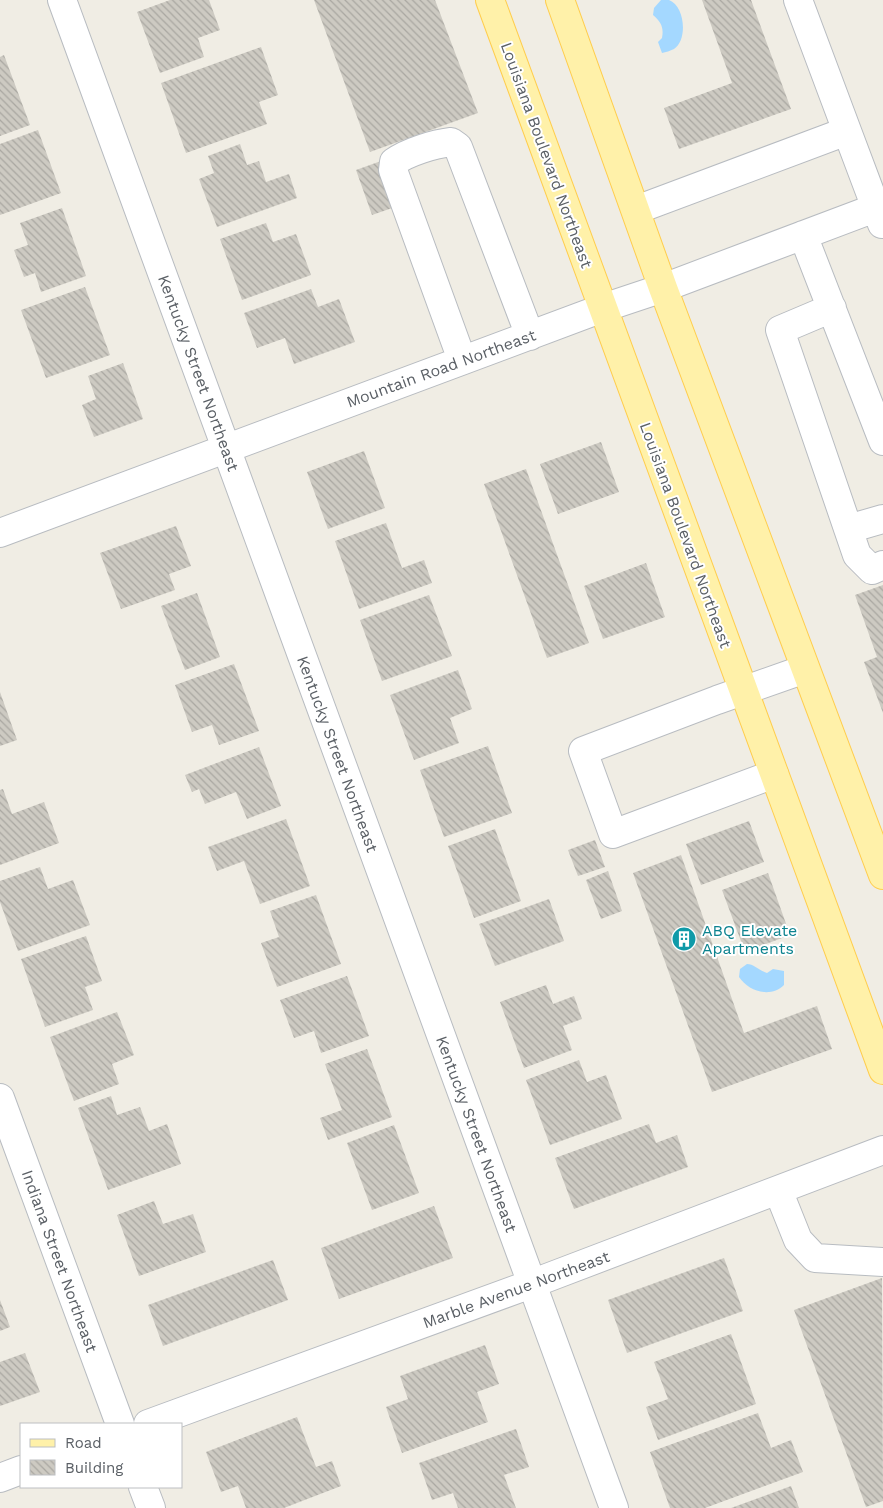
<svg xmlns="http://www.w3.org/2000/svg" width="883" height="1508" font-family="'Work Sans',sans-serif">
<style>
.water{fill:#a4d8ff}
.building{fill:url(#building-back-hatch)}
.lines{fill:none;stroke-linecap:round;stroke-linejoin:round}
.minor-casing{stroke:#b8bcc1;stroke-width:30}
.major-casing{stroke:#ffcd4d;stroke-width:30}
.minor{stroke:#fff;stroke-width:28}
.major{stroke:#fff1a9;stroke-width:28}
.labels{text-anchor:middle;stroke-width:4;stroke-linejoin:round;paint-order:stroke}
.street-label{font-size:16px;fill:#5b6066;stroke:#fff}
.culture-label{font-size:16px;fill:#0d838f;stroke:#fff;text-anchor:start}
</style>
<defs>
<pattern id="building-back-hatch" width="6" height="6" patternUnits="userSpaceOnUse" patternTransform="scale(1.25)"><rect width="6" height="6" fill="#cdcac2"/><path d="M-1 5l2 2M0 0l6 6M5-1l2 2" fill="none" stroke="#a9a7a1"/></pattern>
</defs>
<rect width="100%" height="100%" fill="#f0ede4"/>
<path class="water" d="M 661,0 C 662,0 668,0 669,0 C 685,6 688,40 674,49 C 670,51 666,52 662,53 L 658,42 L 662,38 C 664,27 661,22 653,15 L 654,8 Z
M 747,964 C 754,964 760,971 767,973 L 773,969 L 784,971 L 784,985 C 771,998 749,992 739,977 L 740,969 Z"/>
<path class="building" d="M 170,0 L 209,0 L 220,30 L 198,38 L 204,57 L 160,73 L 137,12 Z
M 314,0 L 435,0 L 478,113 L 370,152 Z
M 702,0 L 751,0 L 791,109 L 679,149 L 664,108 L 732,83 Z
M 261,47 L 278,95 L 259,102 L 267,124 L 186,153 L 161,83 Z
M 4,55 L 30,125 L 0,136 L 0,57 Z
M 38,130 L 61,193 L 0,215 L 0,144 Z
M 240,144 L 247,165 L 259,161 L 266,182 L 289,174 L 297,198 L 217,227 L 199,179 L 214,173 L 208,156 Z
M 381,161 L 398,206 L 372,215 L 356,170 Z
M 62,208 L 86,276 L 41,292 L 35,273 L 24,277 L 14,250 L 28,245 L 20,223 Z
M 266,223 L 273,242 L 296,234 L 311,275 L 242,300 L 220,239 Z
M 85,287 L 110,355 L 46,378 L 21,310 Z
M 311,289 L 318,307 L 339,299 L 355,342 L 294,364 L 285,338 L 257,348 L 244,313 Z
M 123,363 L 143,419 L 94,437 L 82,405 L 96,399 L 88,376 Z
M 601,442 L 619,492 L 558,514 L 540,464 Z
M 364,451 L 385,508 L 328,529 L 307,472 Z
M 526,469 L 589,643 L 547,658 L 484,484 Z
M 386,523 L 402,568 L 424,560 L 432,583 L 359,609 L 335,541 Z
M 176,526 L 191,566 L 169,574 L 175,590 L 121,609 L 100,553 Z
M 646,563 L 665,617 L 603,639 L 584,586 Z
M 883,585 L 883,713 L 864,662 L 877,657 L 855,595 Z
M 197,593 L 220,657 L 185,670 L 161,606 Z
M 429,595 L 452,656 L 382,681 L 360,620 Z
M 234,664 L 259,731 L 219,745 L 212,725 L 192,732 L 175,685 Z
M 458,670 L 472,709 L 450,718 L 459,743 L 414,760 L 390,695 Z
M 0,692 L 17,740 L 0,746 Z
M 488,746 L 512,813 L 444,837 L 420,770 Z
M 259,747 L 281,806 L 247,819 L 236,792 L 205,804 L 199,789 L 192,792 L 185,775 Z
M 3,789 L 12,814 L 44,802 L 59,843 L 0,865 L 0,790 Z
M 286,819 L 310,886 L 260,904 L 244,861 L 217,871 L 208,847 Z
M 749,821 L 764,862 L 701,885 L 686,844 Z
M 495,829 L 521,901 L 474,918 L 448,846 Z
M 595,840 L 605,867 L 578,876 L 568,850 Z
M 681,855 L 744,1033 L 817,1006 L 832,1049 L 712,1092 L 633,873 Z
M 40,867 L 48,889 L 73,880 L 90,925 L 18,951 L 0,902 L 0,881 Z
M 608,871 L 622,911 L 601,919 L 586,880 Z
M 768,873 L 790,935 L 745,952 L 722,890 Z
M 316,895 L 341,964 L 277,987 L 261,943 L 279,937 L 270,911 Z
M 549,899 L 564,941 L 495,966 L 479,924 Z
M 86,936 L 102,981 L 85,987 L 93,1010 L 45,1027 L 21,959 Z
M 347,976 L 369,1036 L 321,1053 L 314,1031 L 294,1038 L 280,1000 Z
M 546,985 L 553,1004 L 574,996 L 582,1019 L 563,1026 L 572,1050 L 524,1068 L 500,1002 Z
M 117,1012 L 134,1055 L 112,1064 L 119,1084 L 74,1101 L 50,1037 Z
M 367,1049 L 392,1117 L 328,1140 L 320,1118 L 342,1110 L 325,1064 Z
M 579,1060 L 587,1082 L 606,1075 L 622,1119 L 550,1145 L 526,1080 Z
M 111,1096 L 117,1115 L 140,1107 L 149,1131 L 167,1124 L 181,1164 L 108,1190 L 78,1108 Z
M 649,1124 L 656,1143 L 677,1135 L 688,1167 L 574,1209 L 555,1158 Z
M 394,1125 L 419,1193 L 372,1210 L 347,1143 Z
M 154,1201 L 163,1224 L 193,1214 L 206,1252 L 139,1276 L 117,1215 Z
M 434,1206 L 453,1258 L 339,1299 L 321,1248 Z
M 724,1258 L 743,1311 L 627,1353 L 608,1300 Z
M 273,1260 L 288,1300 L 163,1346 L 148,1305 Z
M 882,1278 L 883,1501 L 866,1507 L 794,1310 Z
M 0,1300 L 10,1327 L 0,1331 Z
M 731,1334 L 756,1404 L 658,1440 L 646,1407 L 668,1399 L 654,1362 Z
M 485,1345 L 499,1384 L 477,1392 L 488,1422 L 402,1453 L 386,1407 L 408,1399 L 400,1376 Z
M 25,1353 L 40,1392 L 0,1406 L 0,1362 Z
M 758,1413 L 771,1448 L 791,1440 L 803,1472 L 705,1508 L 670,1508 L 650,1452 Z
M 297,1417 L 316,1467 L 332,1461 L 341,1486 L 284,1508 L 246,1508 L 238,1486 L 221,1492 L 206,1452 Z
M 516,1429 L 529,1467 L 504,1475 L 516,1508 L 458,1508 L 453,1493 L 432,1500 L 419,1463 Z
M 791,1486 L 799,1508 L 731,1508 Z"/>
<g class="lines">
<defs>
<path id="minor" d="M 62,0 L 614,1508
M 798,0 L 847,131
M 636,210 L 847,131 L 882,224
M 803,235 L 883,441
M 832,308 L 780,330 L 857,555 L 872,570 L 883,565
M 462,360 L 393,170 L 394,162 C 408,152 434,144 451,142 L 458,147 L 530,336
M 848,529 L 883,519
M 0,533 L 603,308 L 663,288 L 883,205
M 774,774 L 613,834 L 583,751 L 717,700 L 805,669
M 0,1098 L 120,1424
M 778,1190 L 798,1240 L 815,1258 L 883,1262
M 148,1424 L 531,1284 L 883,1150
M 0,1478 L 21,1470
M 143,1487 L 151,1508"/>
<path id="major" d="M 490,0 L 883,1070
M 560,0 L 663,288 L 883,875"/>
</defs>
<use href="#minor" class="minor-casing"/>
<use href="#major" class="major-casing"/>
<use href="#minor" class="minor"/>
<use href="#major" class="major"/>
</g>
<defs>
<symbol id="building-disc" viewBox="-11 -11 22 22"><circle r="9.5" fill="#0f9aa8" stroke="#fff"/><path d="M-4-6H4V6H1V3H-1V6H-4ZM-2.5-4.3h1.7v1.8h-1.7ZM.8-4.3h1.7v1.8H.8ZM-2.5-1h1.7V.8h-1.7ZM.8-1h1.7V.8H.8Z" fill="#fff"/></symbol>
</defs>
<g fill-rule="evenodd">
<use href="#building-disc" x="670" y="925" width="28" height="28"/>
</g>
<g class="labels">
<g class="street-label">
<text transform="translate(547 155) rotate(70)" y="6">Louisiana Boulevard Northeast</text>
<text transform="translate(441 368) rotate(-20)" y="6">Mountain Road Northeast</text>
<text transform="translate(199 373) rotate(70)" y="6">Kentucky Street Northeast</text>
<text transform="translate(686 535) rotate(70)" y="6">Louisiana Boulevard Northeast</text>
<text transform="translate(338 754) rotate(70)" y="6">Kentucky Street Northeast</text>
<text transform="translate(477 1134) rotate(70)" y="6">Kentucky Street Northeast</text>
<text transform="translate(60 1261) rotate(70)" y="6">Indiana Street Northeast</text>
<text transform="translate(516 1289) rotate(-20)" y="6">Marble Avenue Northeast</text>
</g>
<g class="culture-label">
<text x="702" y="936">ABQ Elevate<tspan x="702" dy="18">Apartments</tspan></text>
</g>
</g>
<rect x="20" y="1423" width="162" height="65" fill="#ffffff" stroke="#bdbfc2"/>
<rect x="30" y="1439" width="25" height="8" fill="#fff1a9" stroke="#bdbfc2"/>
<text x="65" y="1448" font-size="15" fill="#5b6066">Road</text>
<rect x="30" y="1460" width="25" height="15" fill="url(#building-back-hatch)" stroke="#bdbfc2"/>
<text x="65" y="1473" font-size="15" fill="#5b6066">Building</text>
</svg>
